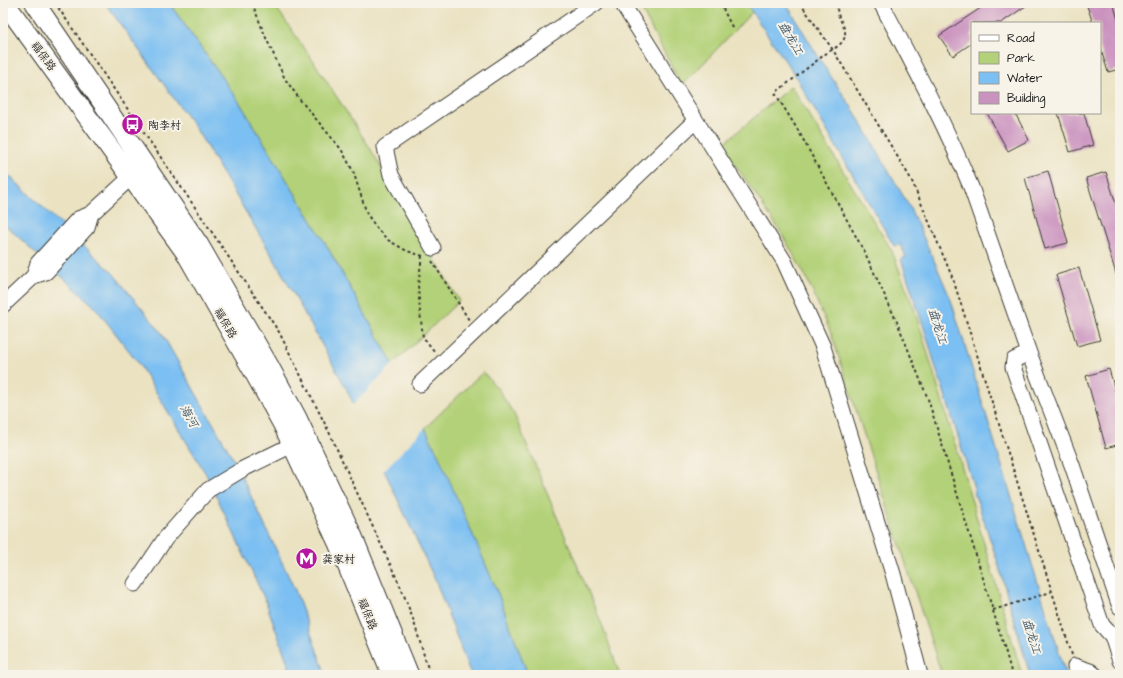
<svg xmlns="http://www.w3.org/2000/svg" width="1123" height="678" font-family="'Architects Daughter','LXGW WenKai TC',sans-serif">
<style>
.green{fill:#b3d178;stroke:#68764a}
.water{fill:#7cbff2;stroke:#4c6e87}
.pier{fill:#eae2c1}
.building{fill:#ca92bf}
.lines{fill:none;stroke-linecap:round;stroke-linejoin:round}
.minor-casing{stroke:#3b3a35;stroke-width:17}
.major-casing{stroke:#3b3a35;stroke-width:21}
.path{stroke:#3b3a35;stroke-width:2;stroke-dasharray:3 3;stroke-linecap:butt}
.minor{stroke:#fff;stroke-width:15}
.major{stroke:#fff;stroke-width:19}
.labels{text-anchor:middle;stroke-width:4;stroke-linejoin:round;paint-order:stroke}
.street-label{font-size:11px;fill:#1c1c1c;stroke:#f7f3e8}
.poi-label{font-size:11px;fill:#1c1c1c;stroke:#f7f3e8;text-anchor:start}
.water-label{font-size:12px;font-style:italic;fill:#3e5567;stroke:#f7f3e8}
</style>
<rect width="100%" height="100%" fill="#f7f3e8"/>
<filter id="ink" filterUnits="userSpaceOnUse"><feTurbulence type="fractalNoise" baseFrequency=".025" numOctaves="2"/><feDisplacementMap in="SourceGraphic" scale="8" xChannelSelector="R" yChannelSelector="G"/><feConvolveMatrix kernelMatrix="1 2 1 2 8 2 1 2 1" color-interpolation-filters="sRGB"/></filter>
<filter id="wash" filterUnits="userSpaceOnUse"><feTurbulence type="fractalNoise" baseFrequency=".012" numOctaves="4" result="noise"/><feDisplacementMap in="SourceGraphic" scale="16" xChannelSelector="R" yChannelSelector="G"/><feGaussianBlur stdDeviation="0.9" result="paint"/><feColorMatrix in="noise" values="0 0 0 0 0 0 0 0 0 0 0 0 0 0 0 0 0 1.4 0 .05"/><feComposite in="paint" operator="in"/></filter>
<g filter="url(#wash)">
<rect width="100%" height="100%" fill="#eae2c1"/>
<path class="green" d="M 169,3 L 273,3 L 312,59 L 370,148 L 459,301 L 393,364 L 324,241 L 238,100 Z
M 638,3 L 747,3 L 752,12 L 682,86 Z
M 791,86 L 892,251 L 916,314 L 964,474 L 1022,675 L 942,675 L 831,333 L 806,277 L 780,231 L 722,145 Z
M 483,372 L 498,389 L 514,414 L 603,627 L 620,675 L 528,675 L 497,591 L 425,428 Z"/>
<path class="water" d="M 105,3 L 169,3 L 238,100 L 324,241 L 388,355 L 438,454 L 497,591 L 528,675 L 471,675 L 436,582 L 346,388 L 277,264 L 196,129 Z
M 747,3 L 786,3 L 824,66 L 856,114 L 909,206 L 937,267 L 951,300 L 1066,675 L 1030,675 L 998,563 L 978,503 L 975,496 L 974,488 L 942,385 L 937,372 L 927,337 L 901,259 L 906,257 L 901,245 L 894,246 L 794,74 L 752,12 Z
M 3,170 L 112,272 L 161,332 L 234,460 L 295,590 L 326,675 L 292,675 L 266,602 L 206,474 L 137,361 L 94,306 L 3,223 Z"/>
<path class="pier" d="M 394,363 L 426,427 L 383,471 L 352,406 Z"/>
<g id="blocks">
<path class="building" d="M 988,3 L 1030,3 L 1001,23 L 972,23 L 972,43 L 953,56 L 939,36 Z
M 1086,3 L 1113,3 L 1120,26 L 1120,69 L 1108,72 L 1100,47 L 1100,23 L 1093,23 Z
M 987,113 L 1015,113 L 1029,140 L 1008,151 Z
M 1058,113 L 1084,113 L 1093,145 L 1070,152 Z
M 1048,171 L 1068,243 L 1045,249 L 1025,178 Z
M 1106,172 L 1120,217 L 1120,280 L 1118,280 L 1086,178 Z
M 1079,268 L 1100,340 L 1077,346 L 1056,275 Z
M 1109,369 L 1120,408 L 1120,444 L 1106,448 L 1086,376 Z"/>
</g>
</g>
<g filter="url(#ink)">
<use href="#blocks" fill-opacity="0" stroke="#3b3a35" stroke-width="1"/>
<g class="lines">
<defs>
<path id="minor" d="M 622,3 L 784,261 L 823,347 L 893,574 L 920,675
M 881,3 C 913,64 945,124 971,187 L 1029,353 L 1072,465 L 1120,607
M 433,248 L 391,175 L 385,147 L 596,3
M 34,276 L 38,263 L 78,219 L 91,214 L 131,177
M 3,305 L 34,276 L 46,272 L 87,227 L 91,214
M 1029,353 L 1014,360 L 1013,367 L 1102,625 L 1112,636 L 1120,661
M 420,384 L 695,121
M 135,584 L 165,539 L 208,490 L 243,469 L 292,445
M 1075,666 L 1090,671 L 1095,675"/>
<path id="major" d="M 5,3 L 186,253 L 255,374 L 283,425 L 338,543 L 392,675
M 35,3 L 199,245 L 269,366 L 297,418 L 353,537 L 409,675"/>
</defs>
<use href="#minor" class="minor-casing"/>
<use href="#major" class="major-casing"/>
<path class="path" d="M 55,3 L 203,219 L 279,332 L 330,434 L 402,590 L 413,619 L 430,675
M 252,3 L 266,38 L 285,79 L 301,101 L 341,149 L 353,171 L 367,214 L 378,230 L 388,240 L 407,251 L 423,256
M 720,3 L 733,29
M 800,3 L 833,50 L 911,179 L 953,279 L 1072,655
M 839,3 C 829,19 865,34 828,52 L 775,93 L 799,132 L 865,253 L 897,322 L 928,399 L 1006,653 L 1012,675
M 422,256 L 418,285 L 420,312 L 423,337 L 435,352
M 432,261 L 469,320
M 993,610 L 1051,592"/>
<use href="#minor" class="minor"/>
<use href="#major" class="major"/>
</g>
</g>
<defs>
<symbol id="bus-disc" viewBox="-11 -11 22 22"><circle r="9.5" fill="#b5179e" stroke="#f7f3e8"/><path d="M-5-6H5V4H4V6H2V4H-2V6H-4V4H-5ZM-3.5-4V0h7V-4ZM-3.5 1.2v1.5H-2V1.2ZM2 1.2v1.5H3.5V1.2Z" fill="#fff"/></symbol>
<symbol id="metro-disc" viewBox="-11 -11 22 22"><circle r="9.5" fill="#b5179e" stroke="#f7f3e8"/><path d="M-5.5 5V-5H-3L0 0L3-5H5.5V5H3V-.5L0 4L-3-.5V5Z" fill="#fff"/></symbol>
</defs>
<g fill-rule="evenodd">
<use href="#bus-disc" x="120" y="112" width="25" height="25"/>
<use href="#metro-disc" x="294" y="546" width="25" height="25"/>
</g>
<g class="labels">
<g class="street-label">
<text transform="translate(44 56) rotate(54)" y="4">福保路</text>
<text transform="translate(226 323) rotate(60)" y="4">福保路</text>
<text transform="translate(368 614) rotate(68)" y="4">福保路</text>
</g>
<g class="poi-label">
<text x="148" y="129">陶李村</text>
<text x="322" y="563">龚家村</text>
</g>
<g class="water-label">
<text transform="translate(791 38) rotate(60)" y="4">盘龙江</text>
<text transform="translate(938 326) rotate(73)" y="4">盘龙江</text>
<text transform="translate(189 416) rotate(59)" y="4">海河</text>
<text transform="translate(1032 636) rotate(73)" y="4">盘龙江</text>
</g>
</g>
<rect width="1123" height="678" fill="none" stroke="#f7f3e8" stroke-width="16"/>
<rect x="971" y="22" width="130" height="92" fill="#f7f3e8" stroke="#9f9d96"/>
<rect x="979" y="35" width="20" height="6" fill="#ffffff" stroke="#9f9d96"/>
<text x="1007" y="42" font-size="12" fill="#1c1c1c">Road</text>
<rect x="979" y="52" width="20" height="12" fill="#b3d178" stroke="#9f9d96"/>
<text x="1007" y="62" font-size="12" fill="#1c1c1c">Park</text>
<rect x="979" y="72" width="20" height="12" fill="#7cbff2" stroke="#9f9d96"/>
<text x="1007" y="82" font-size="12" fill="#1c1c1c">Water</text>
<rect x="979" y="92" width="20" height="12" fill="#ca92bf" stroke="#9f9d96"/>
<text x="1007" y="102" font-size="12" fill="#1c1c1c">Building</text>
</svg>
